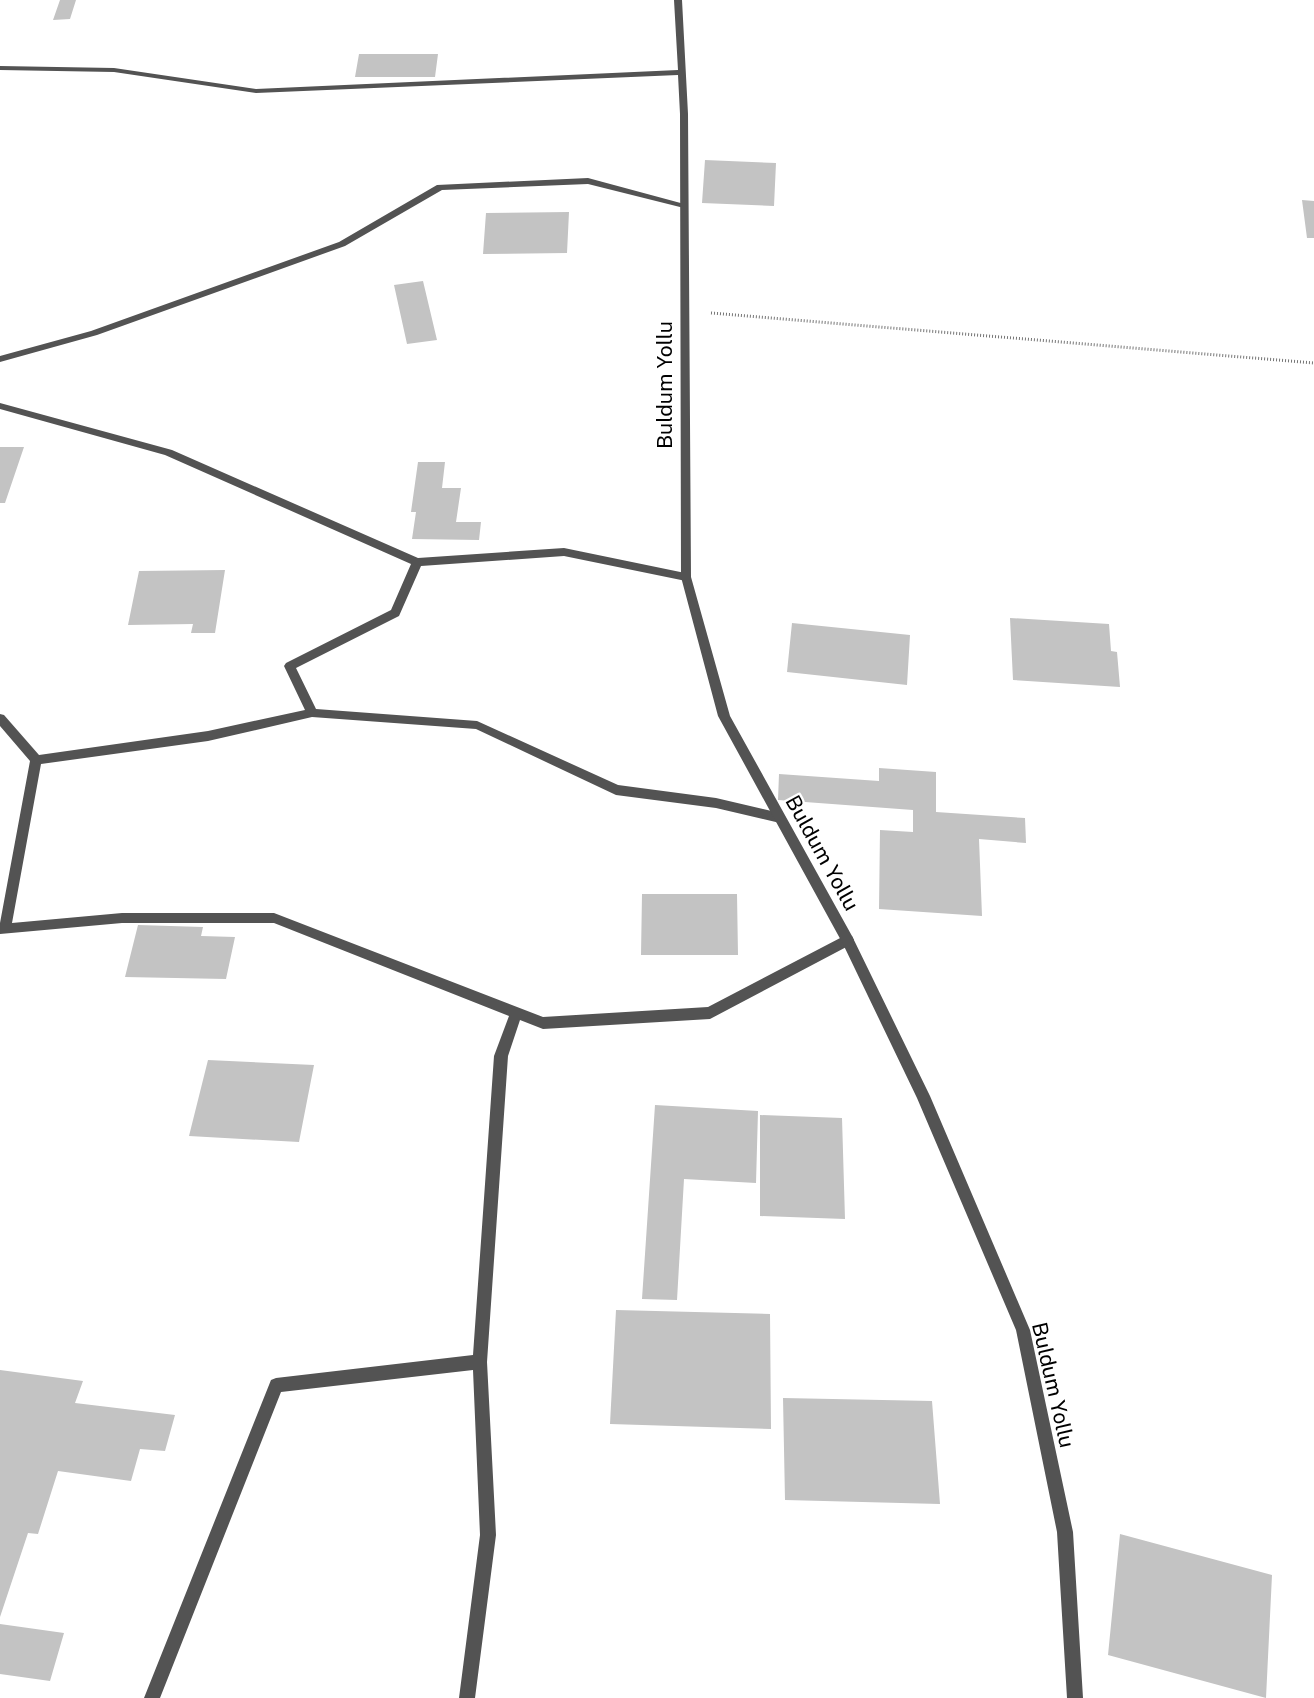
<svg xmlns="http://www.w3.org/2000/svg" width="1314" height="1698" font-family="'Public Sans',sans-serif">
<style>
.building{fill:#c3c3c3}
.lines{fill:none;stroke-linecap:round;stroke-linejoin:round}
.path{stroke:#757575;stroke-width:3;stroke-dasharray:1 2;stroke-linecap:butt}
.minor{fill:#535353;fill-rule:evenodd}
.tertiary{fill:#535353;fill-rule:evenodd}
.labels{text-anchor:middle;stroke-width:4.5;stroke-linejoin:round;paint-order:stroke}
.street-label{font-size:21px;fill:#000;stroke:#fff}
</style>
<rect width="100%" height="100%" fill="#fff"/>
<path class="building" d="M 60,0 L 76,0 L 70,19 L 53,20 Z
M 359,54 L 438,54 L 435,77 L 355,77 Z
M 705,160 L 776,163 L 774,206 L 702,203 Z
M 1302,200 L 1314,201 L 1314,238 L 1307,238 Z
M 569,212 L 567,253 L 483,254 L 486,213 Z
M 423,281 L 437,340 L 407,344 L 394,285 Z
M 0,447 L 24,447 L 5,503 L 0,503 Z
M 418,462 L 445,462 L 442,488 L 461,488 L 456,522 L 481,522 L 479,540 L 412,539 L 416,512 L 411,512 Z
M 225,570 L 215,633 L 191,633 L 193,624 L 128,625 L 139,571 Z
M 1010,618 L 1109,624 L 1111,651 L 1117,652 L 1120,687 L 1013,680 Z
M 792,623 L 910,635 L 907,685 L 787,672 Z
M 879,768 L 936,772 L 936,812 L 1025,818 L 1026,843 L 979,839 L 982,916 L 879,909 L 880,830 L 913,832 L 913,810 L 778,800 L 779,774 L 879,781 Z
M 642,894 L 737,894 L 738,955 L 641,955 Z
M 138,925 L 203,927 L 201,936 L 235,937 L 226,979 L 125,977 Z
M 208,1060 L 314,1065 L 299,1142 L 189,1136 Z
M 655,1105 L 758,1111 L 756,1183 L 684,1179 L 677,1300 L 642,1299 Z
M 760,1115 L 842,1118 L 845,1219 L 760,1216 Z
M 616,1310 L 770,1314 L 771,1429 L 610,1424 Z
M 0,1370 L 83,1381 L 75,1403 L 175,1415 L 165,1451 L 140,1449 L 131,1481 L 58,1471 L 38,1534 L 28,1533 L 0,1617 Z
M 783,1398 L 932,1401 L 940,1504 L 785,1500 Z
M 1120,1534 L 1272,1575 L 1266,1698 L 1108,1655 Z
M 0,1624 L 64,1633 L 50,1681 L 0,1674 Z"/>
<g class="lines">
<path class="path" d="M 711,313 L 1314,363"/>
<path class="minor" d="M 588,178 L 688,205 L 684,208 L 588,184 L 442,190 L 345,246 L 97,335 L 0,362 L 0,356 L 91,331 L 339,242 L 437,185 Z
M 0,403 L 172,450 L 418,558 L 564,548 L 690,574 L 691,577 L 690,580 L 686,581 L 564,556 L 421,566 L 399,616 L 296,668 L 316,709 L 477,721 L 618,785 L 716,798 L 780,813 L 784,815 L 786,818 L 784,821 L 780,823 L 716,808 L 616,795 L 476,729 L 312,717 L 208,741 L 41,764 L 12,923 L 122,913 L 274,913 L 543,1017 L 708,1007 L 844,936 L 848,935 L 852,936 L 854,940 L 852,944 L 710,1019 L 543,1029 L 520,1020 L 508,1056 L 487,1362 L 496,1535 L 475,1698 L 459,1698 L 480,1535 L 473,1370 L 281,1392 L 160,1698 L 144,1698 L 271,1380 L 276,1378 L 473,1355 L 494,1056 L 509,1016 L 274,923 L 122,923 L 0,934 L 0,923 L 30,761 L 0,726 L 0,714 L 4,715 L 39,755 L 208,731 L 305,710 L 284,666 L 286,663 L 391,610 L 411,564 L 165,455 L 0,409 Z"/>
<path class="tertiary" d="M 674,0 L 682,0 L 688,114 L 691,577 L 730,716 L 852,936 L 930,1096 L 1030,1330 L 1073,1532 L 1083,1698 L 1067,1698 L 1057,1532 L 1016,1330 L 917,1098 L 843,944 L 718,716 L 681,577 L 680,114 L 678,75 L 256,93 L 114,72 L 0,70 L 0,66 L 114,68 L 256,89 L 678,70 Z"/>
</g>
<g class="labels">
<g class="street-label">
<text transform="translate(665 385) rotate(-90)" y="7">Buldum Yollu</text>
<text transform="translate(822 853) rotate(61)" y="7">Buldum Yollu</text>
<text transform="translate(1053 1385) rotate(77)" y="7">Buldum Yollu</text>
</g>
</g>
</svg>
